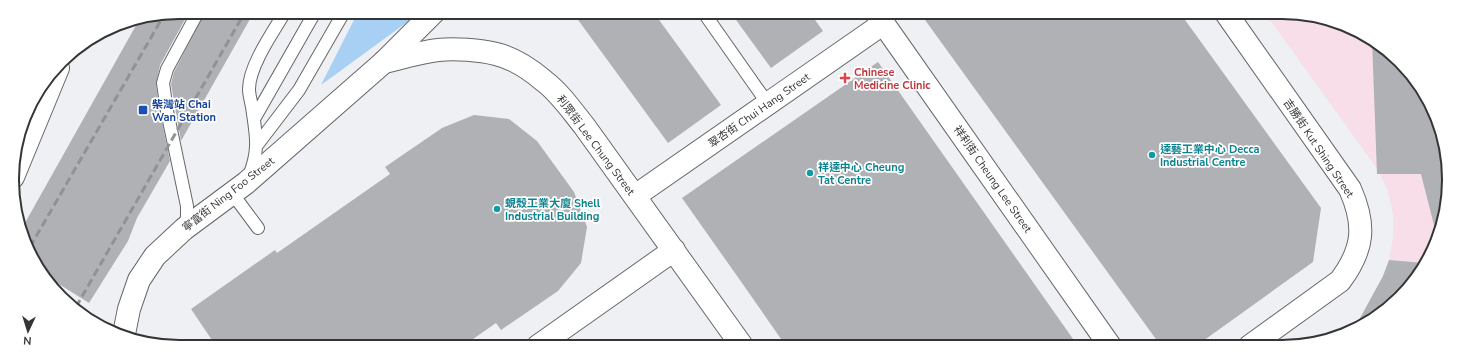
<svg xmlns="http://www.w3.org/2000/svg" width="1461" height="359" font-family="'Nunito Sans','Noto Sans TC',sans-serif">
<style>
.industrial{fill:#f7dee9}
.green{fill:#a7d0f4}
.building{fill:#afb1b4}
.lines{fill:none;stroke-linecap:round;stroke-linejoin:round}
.service-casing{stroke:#65686a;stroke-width:14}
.minor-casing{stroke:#65686a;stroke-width:24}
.tertiary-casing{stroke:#65686a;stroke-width:24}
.trunk-casing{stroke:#65686a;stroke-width:24}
.service{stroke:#fff;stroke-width:12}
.minor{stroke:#fff;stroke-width:22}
.tertiary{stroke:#fff;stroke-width:22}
.trunk{stroke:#fff;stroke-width:22}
.rail{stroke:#919294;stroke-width:3;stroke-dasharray:8 4;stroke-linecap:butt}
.health-dot{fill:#e0444e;stroke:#fff;stroke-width:1.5}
.transit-dot{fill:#1a4fb4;stroke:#fff;stroke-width:1.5}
.culture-dot{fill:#0f9aa8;stroke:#fff;stroke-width:1.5}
.labels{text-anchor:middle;stroke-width:3.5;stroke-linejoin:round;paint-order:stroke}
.health-label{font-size:11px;font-weight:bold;fill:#be3a42;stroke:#fff;text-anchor:start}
.transit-label{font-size:11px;font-weight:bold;fill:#164399;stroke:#fff;text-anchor:start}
.street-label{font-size:11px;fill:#343536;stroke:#fff}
.culture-label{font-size:11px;font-weight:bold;fill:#0d838f;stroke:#fff;text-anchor:start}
.rim{fill:none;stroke:#343536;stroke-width:2}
</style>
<rect width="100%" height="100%" fill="#eef0f3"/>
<path class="industrial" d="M 1265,13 L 1304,13 L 1365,35 L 1415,78 L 1443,136 L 1448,202 L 1432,254 L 1425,263 L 1389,260 L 1393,237 L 1393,214 L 1388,191 L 1378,170 Z"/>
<path class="green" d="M 358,12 L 421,12 L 321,85 Z"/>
<path class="building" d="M 180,12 L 189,12 L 160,65 L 156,84 L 160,112 L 170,161 L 137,218 L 128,241 L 89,303 L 43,274 L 21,230 L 139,20 Z
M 205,12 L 254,12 L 181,141 L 171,84 L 174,72 Z
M 573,13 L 654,13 L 721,105 L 668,143 Z
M 731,13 L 810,13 L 823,31 L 771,68 Z
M 920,13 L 1180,13 L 1321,208 L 1313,262 L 1196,346 L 1182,346 L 1158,342 Z
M 1372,40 L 1415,78 L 1443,136 L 1448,202 L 1437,237 L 1421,174 L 1377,174 Z
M 878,62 L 997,231 L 1078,346 L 786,346 L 742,283 L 682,198 Z
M 474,115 L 509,119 L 537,141 L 574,192 L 587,227 L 581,263 L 558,291 L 501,330 L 496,323 L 463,346 L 216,346 L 191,309 L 275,250 L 277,253 L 390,174 L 385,167 L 442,128 Z
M 1389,260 L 1425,263 L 1400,298 L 1353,331 L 1383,276 Z"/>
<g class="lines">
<defs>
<path id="service" d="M 704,13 L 768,104
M 254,119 L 315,12
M 257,145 L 299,90 L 344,12
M 249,176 C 260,149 256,135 252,107 C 251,101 249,95 249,89 C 249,66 273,32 285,12
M 232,193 L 258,228
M 184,229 L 187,217 L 187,206 L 167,111 L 163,83 L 167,69 L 198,12"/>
<path id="minor" d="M 876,13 L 1110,346
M 1226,13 L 1350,189 C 1366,225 1364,249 1340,281 L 1250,346
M 384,62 C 402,58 420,52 438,50 C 455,48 480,50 496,54 C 513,58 531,70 544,81 C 560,93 572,111 585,127 L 742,346
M 635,196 L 884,23
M 538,346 L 674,250"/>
<path id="tertiary" d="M 124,334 L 129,309 L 139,280 L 155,256 L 184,229 L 246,183 L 384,62 L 434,12"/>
<path id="trunk" d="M 13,177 L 58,68"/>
</defs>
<use href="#service" class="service-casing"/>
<use href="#minor" class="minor-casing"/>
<use href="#tertiary" class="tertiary-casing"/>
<use href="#trunk" class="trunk-casing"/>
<use href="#service" class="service"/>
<use href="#minor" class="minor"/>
<use href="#tertiary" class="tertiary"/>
<use href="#trunk" class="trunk"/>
<path class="rail" d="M 30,247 L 164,15
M 76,307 L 245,12"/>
</g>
<path class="health-dot" d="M843 72h4v4h4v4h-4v4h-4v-4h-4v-4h4z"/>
<rect class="transit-dot" x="138" y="105" width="10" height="10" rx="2"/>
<g class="culture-dot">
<circle cx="1152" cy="155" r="4"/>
<circle cx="810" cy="173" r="4"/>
<circle cx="497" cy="209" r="4"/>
</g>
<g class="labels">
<g class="health-label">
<text x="854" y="76">Chinese<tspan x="854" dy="13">Medicine Clinic</tspan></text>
</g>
<g class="transit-label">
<text x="152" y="108">柴灣站 Chai<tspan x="152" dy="13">Wan Station</tspan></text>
</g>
<g class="street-label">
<text transform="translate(759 110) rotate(-35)" y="4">翠杏街 Chui Hang Street</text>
<text transform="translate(596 145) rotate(53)" y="4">利眾街 Lee Chung Street</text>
<text transform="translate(1319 148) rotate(56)" y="4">吉勝街 Kut Shing Street</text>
<text transform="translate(993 179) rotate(55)" y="4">祥利街 Cheung Lee Street</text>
<text transform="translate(228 194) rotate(-38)" y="4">寧富街 Ning Foo Street</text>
</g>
<g class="culture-label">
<text x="1160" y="153">達藝工業中心 Decca<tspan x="1160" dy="13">Industrial Centre</tspan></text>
<text x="818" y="171">祥達中心 Cheung<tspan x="818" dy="13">Tat Centre</tspan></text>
<text x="505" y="207">蜆殼工業大廈 Shell<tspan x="505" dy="13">Industrial Building</tspan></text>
</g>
</g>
<path d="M0 0H1461V359H0ZM179 19H1282A160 160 0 0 1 1442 179V180A160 160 0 0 1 1282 340H179A160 160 0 0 1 19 180V179A160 160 0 0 1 179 19Z" fill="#fff" fill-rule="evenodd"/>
<path class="rim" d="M179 19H1282A160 160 0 0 1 1442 179V180A160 160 0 0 1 1282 340H179A160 160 0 0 1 19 180V179A160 160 0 0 1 179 19Z"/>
<g transform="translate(28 331) rotate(184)" stroke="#ffffff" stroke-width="3" paint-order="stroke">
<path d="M0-3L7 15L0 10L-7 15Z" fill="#343536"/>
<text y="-6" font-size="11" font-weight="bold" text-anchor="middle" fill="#343536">N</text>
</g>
</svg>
